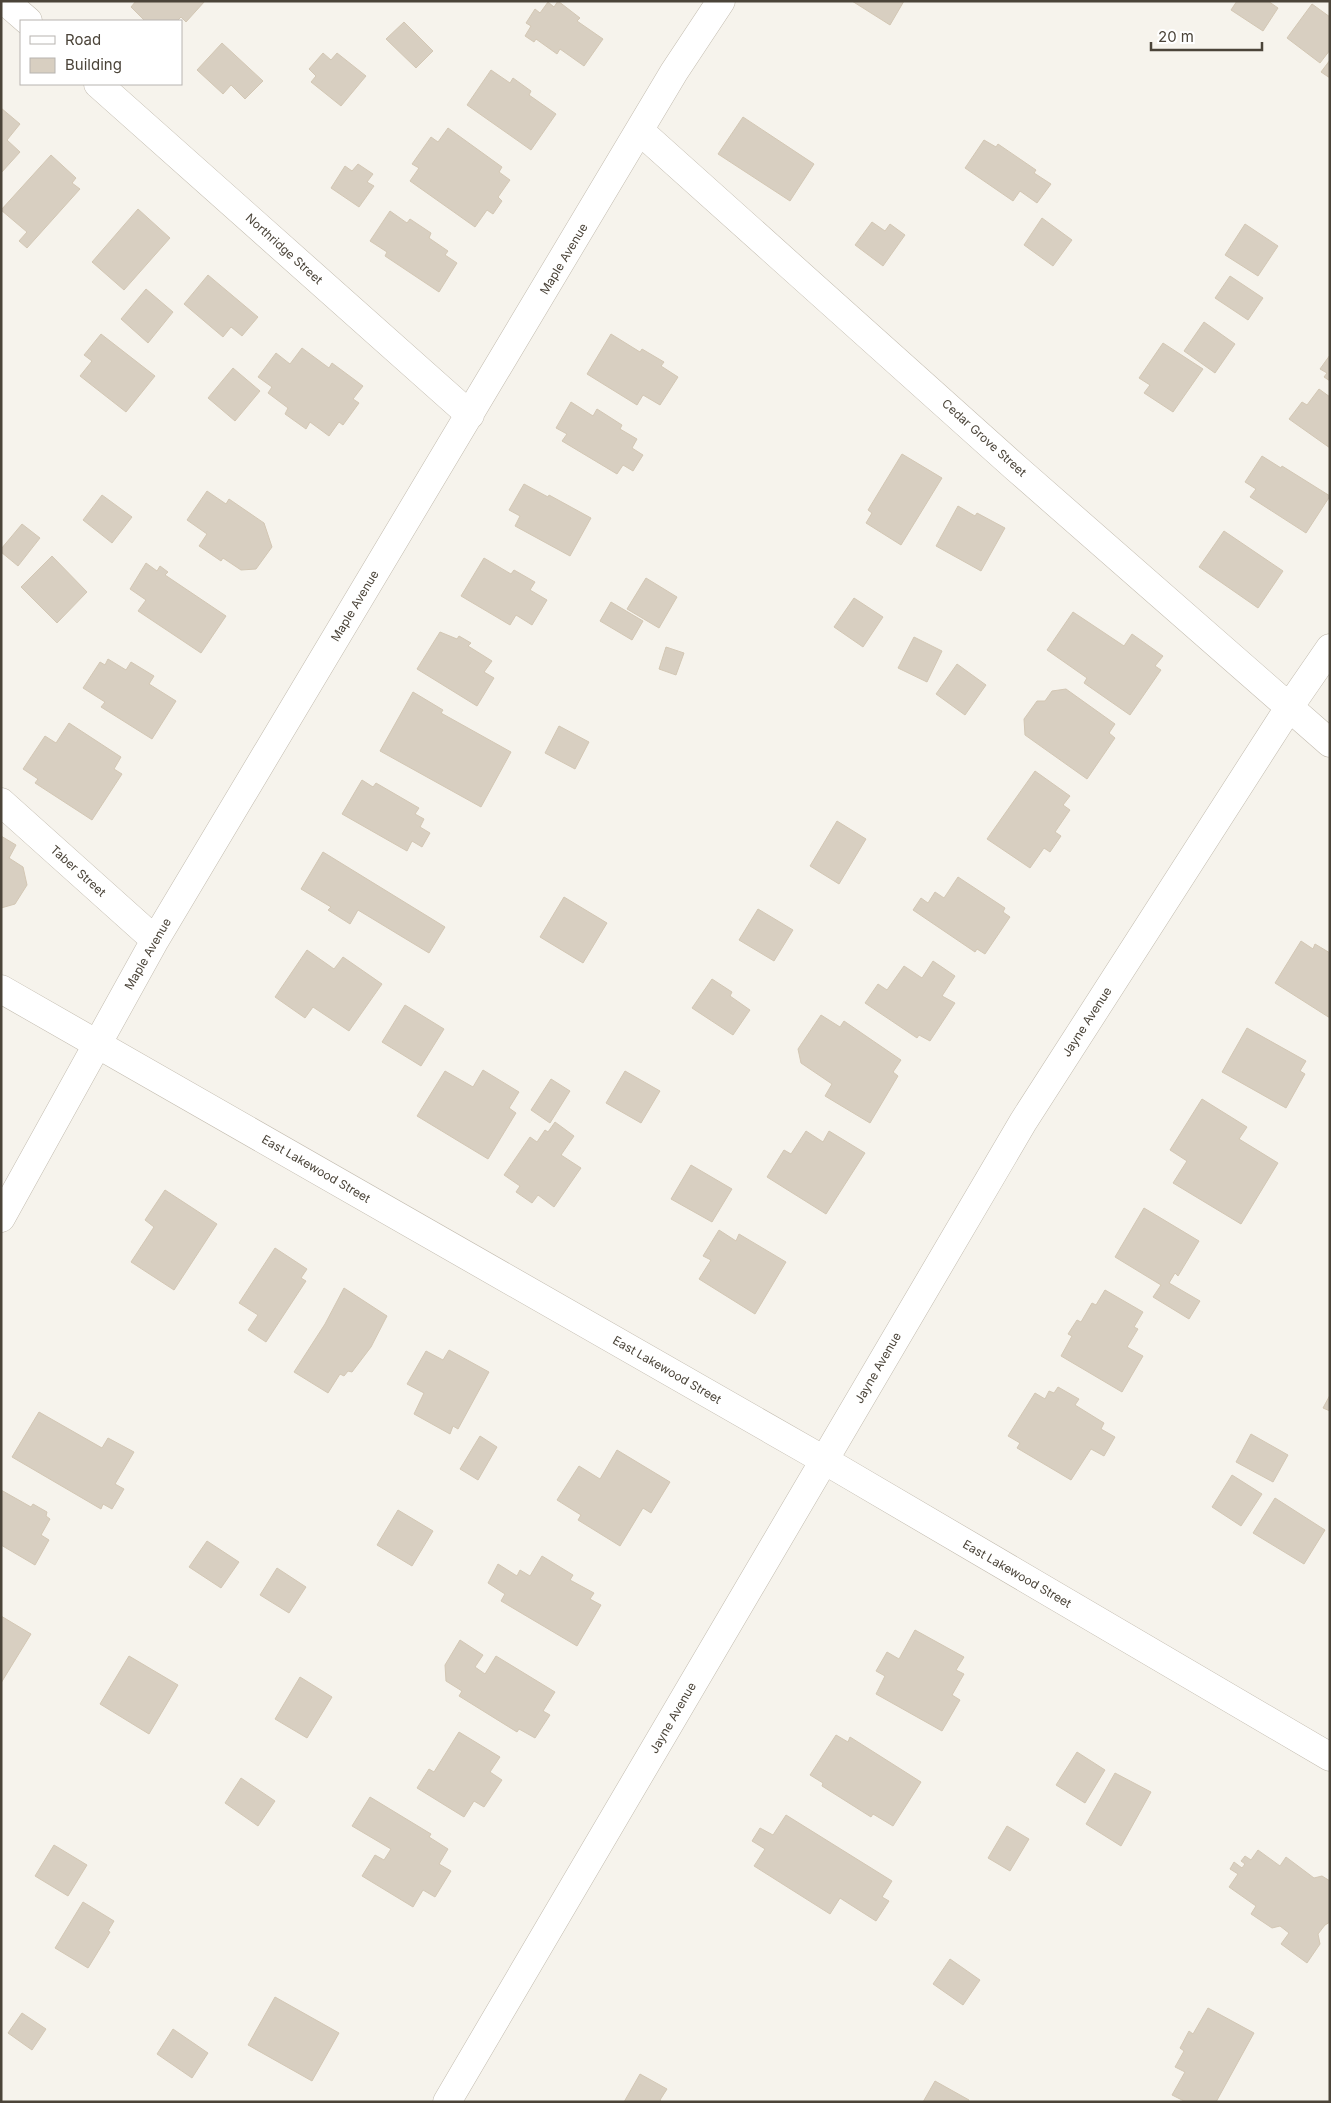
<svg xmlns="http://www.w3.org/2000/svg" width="1331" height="2103" font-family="Inter,sans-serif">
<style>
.building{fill:#d8cfc1;stroke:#d3c7b4}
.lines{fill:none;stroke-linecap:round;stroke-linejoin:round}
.minor-casing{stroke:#c2bbae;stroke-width:29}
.minor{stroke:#fff;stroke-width:28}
.labels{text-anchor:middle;stroke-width:4;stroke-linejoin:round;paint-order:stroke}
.street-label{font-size:12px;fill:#4b4439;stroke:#fff}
</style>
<rect width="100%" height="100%" fill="#f6f3ec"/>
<path class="building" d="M 136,1 L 205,1 L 186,22 L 181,17 L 177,21 L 145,21 L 131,7 Z
M 558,1 L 580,18 L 577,21 L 603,39 L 584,66 L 560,49 L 557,54 L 536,39 L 534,42 L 525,36 L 531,26 L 526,23 L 535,9 L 540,13 L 548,2 L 554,7 Z
M 852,1 L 904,1 L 890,25 Z
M 1237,1 L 1268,1 L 1278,8 L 1263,31 L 1231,10 Z
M 1312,4 L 1330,17 L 1330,50 L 1320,63 L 1287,38 Z
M 404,22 L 433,51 L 416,68 L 386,39 Z
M 222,43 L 263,81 L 245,99 L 231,85 L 223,94 L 197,70 Z
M 323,53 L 331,60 L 337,53 L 366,76 L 341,106 L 311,82 L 316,76 L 309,69 Z
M 1330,60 L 1330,78 L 1321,72 Z
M 491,70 L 510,83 L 513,78 L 531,91 L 529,95 L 556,114 L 531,150 L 467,105 Z
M 1,108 L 20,124 L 7,140 L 20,152 L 1,173 Z
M 743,117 L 814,164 L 790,201 L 718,154 Z
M 448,128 L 502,167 L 499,172 L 510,180 L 498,197 L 502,201 L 493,214 L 487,210 L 475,227 L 410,181 L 419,168 L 412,164 L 431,137 L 438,142 Z
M 984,140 L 996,147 L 998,144 L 1036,170 L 1034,173 L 1051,184 L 1037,203 L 1020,191 L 1013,201 L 965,168 Z
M 51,155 L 76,178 L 72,183 L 80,189 L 27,248 L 19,241 L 27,232 L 1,210 Z
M 358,164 L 373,174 L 367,182 L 374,186 L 359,207 L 331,188 L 345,166 L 352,171 Z
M 138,209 L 170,238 L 124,290 L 92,262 Z
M 390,211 L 407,223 L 410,219 L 431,233 L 429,238 L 448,251 L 445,255 L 457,263 L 439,292 L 385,256 L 387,252 L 370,241 Z
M 1042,218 L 1072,240 L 1053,266 L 1024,245 Z
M 872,222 L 885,231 L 890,224 L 905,235 L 883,266 L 855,245 Z
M 1245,224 L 1278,246 L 1258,276 L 1225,255 Z
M 208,275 L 258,317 L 242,336 L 231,327 L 223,337 L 184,304 Z
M 1230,276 L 1263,298 L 1248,320 L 1215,298 Z
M 146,289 L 173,312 L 148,343 L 121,319 Z
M 1204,322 L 1235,344 L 1215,373 L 1184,351 Z
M 101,334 L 155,376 L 126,412 L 80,376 L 92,361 L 84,355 Z
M 611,334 L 640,352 L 642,349 L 664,362 L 661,366 L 678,377 L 660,405 L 643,395 L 637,405 L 587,374 Z
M 1163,343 L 1203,369 L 1173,412 L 1144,393 L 1150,385 L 1139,378 Z
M 302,348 L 329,368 L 332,363 L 363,386 L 353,399 L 359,403 L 343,425 L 339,422 L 329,436 L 310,422 L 306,429 L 285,414 L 288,408 L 268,393 L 272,387 L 258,377 L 276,353 L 290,364 Z
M 1330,355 L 1330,381 L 1324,377 L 1327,373 L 1320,369 Z
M 233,368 L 260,391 L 235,421 L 208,398 Z
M 1319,389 L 1330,397 L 1330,448 L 1289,419 L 1302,402 L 1307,405 Z
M 571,402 L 593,416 L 597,409 L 622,425 L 620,429 L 637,439 L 632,448 L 643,455 L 633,471 L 623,465 L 617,474 L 562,441 L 567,434 L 556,428 Z
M 902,454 L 942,478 L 901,545 L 866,523 L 872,513 L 868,510 Z
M 1262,456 L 1281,468 L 1282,466 L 1330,496 L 1306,533 L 1250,497 L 1256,489 L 1245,482 Z
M 524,484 L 548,497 L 549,495 L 591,518 L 570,556 L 515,526 L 520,516 L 509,510 Z
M 207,491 L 226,504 L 229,499 L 264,523 L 272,547 L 256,569 L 241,570 L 223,558 L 221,561 L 199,546 L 207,534 L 187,520 Z
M 102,495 L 132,517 L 112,543 L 83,520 Z
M 958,506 L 975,516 L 977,513 L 1005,528 L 981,571 L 936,546 Z
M 22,524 L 40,538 L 18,566 L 1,552 L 1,549 Z
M 1224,531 L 1283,571 L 1258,608 L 1199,567 Z
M 52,556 L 87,592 L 57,623 L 21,587 Z
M 484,558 L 511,574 L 514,570 L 535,582 L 530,590 L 547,600 L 532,625 L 516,615 L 510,625 L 461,596 Z
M 146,563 L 157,571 L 160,566 L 168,572 L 165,575 L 226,616 L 201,653 L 138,611 L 146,600 L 130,589 Z
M 646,578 L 677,597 L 659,628 L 627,609 Z
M 854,598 L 883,617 L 863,647 L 834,627 Z
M 611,602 L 643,621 L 632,640 L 600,621 Z
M 1073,612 L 1124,646 L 1132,634 L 1163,656 L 1155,666 L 1161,670 L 1130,715 L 1084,683 L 1087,678 L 1047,650 Z
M 440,632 L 457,639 L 459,636 L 471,643 L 468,646 L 492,661 L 484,672 L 494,678 L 477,706 L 417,669 Z
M 914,637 L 942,651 L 927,682 L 898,668 Z
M 666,647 L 684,653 L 676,675 L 659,669 Z
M 108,659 L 126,670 L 131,662 L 154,676 L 149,684 L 176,701 L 152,739 L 101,707 L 105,702 L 83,688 L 100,662 L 105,665 Z
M 957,664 L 986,685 L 965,715 L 936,694 Z
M 1066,689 L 1115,724 L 1109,733 L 1115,738 L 1087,779 L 1025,735 L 1024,719 L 1037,701 L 1045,701 L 1052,691 Z
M 413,692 L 443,710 L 441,713 L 511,752 L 481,807 L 380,751 Z
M 69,723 L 121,757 L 114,769 L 122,774 L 92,820 L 35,783 L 38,779 L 23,769 L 45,736 L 56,743 Z
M 559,726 L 589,742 L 575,769 L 545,753 Z
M 1035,771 L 1070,796 L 1063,805 L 1070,810 L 1055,832 L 1061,836 L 1050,852 L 1044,848 L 1030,868 L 987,839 Z
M 362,780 L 373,787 L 376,783 L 419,808 L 415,814 L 424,819 L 420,827 L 430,833 L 422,847 L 412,841 L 407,851 L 342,814 Z
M 837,821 L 866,839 L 839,884 L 810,866 Z
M 1,836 L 16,845 L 9,858 L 23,867 L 27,885 L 15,904 L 1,908 Z
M 323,852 L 445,927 L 429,953 L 358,910 L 350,924 L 328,910 L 331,907 L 301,889 Z
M 958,877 L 1005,908 L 1003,912 L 1010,917 L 985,954 L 977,949 L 975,952 L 913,910 L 921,898 L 928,903 L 935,892 L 944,898 Z
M 564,897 L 607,923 L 583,963 L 540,937 Z
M 758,909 L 793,930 L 774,961 L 739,940 Z
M 1301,941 L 1313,949 L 1315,944 L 1330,953 L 1330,1018 L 1275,983 Z
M 307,950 L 334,969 L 343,957 L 382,984 L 349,1031 L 313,1007 L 305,1018 L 275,997 Z
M 933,961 L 955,976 L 942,996 L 955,1003 L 930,1041 L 919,1035 L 917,1038 L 865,1003 L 878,984 L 887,990 L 904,966 L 922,978 Z
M 712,979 L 732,992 L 730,996 L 750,1010 L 733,1035 L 692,1008 Z
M 405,1005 L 444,1029 L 421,1066 L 382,1042 Z
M 821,1015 L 840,1027 L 844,1021 L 901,1060 L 893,1072 L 898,1076 L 870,1123 L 825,1096 L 832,1084 L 801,1063 L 798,1049 Z
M 1247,1028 L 1306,1061 L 1300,1071 L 1305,1074 L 1286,1108 L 1222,1072 Z
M 483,1070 L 519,1092 L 509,1108 L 516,1113 L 488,1159 L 417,1116 L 445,1071 L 473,1087 Z
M 625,1071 L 660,1091 L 641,1123 L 606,1103 Z
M 551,1079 L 570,1091 L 550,1123 L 531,1110 Z
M 1202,1099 L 1247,1127 L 1239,1139 L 1278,1163 L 1241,1224 L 1173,1183 L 1187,1161 L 1170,1150 Z
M 555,1122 L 574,1136 L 561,1155 L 581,1168 L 554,1207 L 538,1195 L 532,1203 L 516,1192 L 520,1186 L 504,1175 L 530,1137 L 537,1142 L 545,1130 L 548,1132 Z
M 806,1131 L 823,1142 L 829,1131 L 865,1153 L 826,1214 L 767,1177 L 784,1150 L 791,1154 Z
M 691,1165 L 732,1189 L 712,1222 L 671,1199 Z
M 165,1190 L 217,1224 L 174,1290 L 131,1262 L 154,1227 L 145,1220 Z
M 1144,1208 L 1199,1241 L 1178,1276 L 1175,1273 L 1169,1283 L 1200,1301 L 1189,1319 L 1153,1297 L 1161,1285 L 1115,1257 Z
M 719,1230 L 736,1241 L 739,1234 L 786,1262 L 755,1314 L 699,1279 L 711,1260 L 703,1256 Z
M 275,1248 L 307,1269 L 301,1278 L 306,1281 L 266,1342 L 248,1330 L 258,1315 L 239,1303 Z
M 344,1288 L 387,1316 L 371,1347 L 352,1372 L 348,1371 L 344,1376 L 340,1374 L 328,1393 L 294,1372 L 325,1324 Z
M 1105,1290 L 1143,1312 L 1134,1327 L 1138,1329 L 1127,1347 L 1143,1356 L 1122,1392 L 1061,1356 L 1072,1336 L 1068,1334 L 1077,1320 L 1081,1322 L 1092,1303 L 1096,1305 Z
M 449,1350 L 489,1372 L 458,1429 L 453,1426 L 450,1434 L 414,1414 L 424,1393 L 407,1384 L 426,1351 L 443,1360 Z
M 1058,1387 L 1079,1399 L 1075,1405 L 1104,1423 L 1101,1429 L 1115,1437 L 1104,1456 L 1091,1449 L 1071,1480 L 1017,1448 L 1020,1443 L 1008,1436 L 1035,1393 L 1045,1399 L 1049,1391 L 1054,1393 Z
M 1330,1395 L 1330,1411 L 1323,1408 Z
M 39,1412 L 102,1448 L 108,1438 L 134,1452 L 115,1484 L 124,1489 L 112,1509 L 103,1504 L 101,1509 L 12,1457 Z
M 1251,1434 L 1288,1455 L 1273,1482 L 1236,1462 Z
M 480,1436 L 497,1447 L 478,1480 L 460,1469 Z
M 617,1450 L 670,1482 L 651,1513 L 643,1508 L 620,1546 L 578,1520 L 581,1515 L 557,1500 L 579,1466 L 600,1479 Z
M 1232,1475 L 1262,1494 L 1241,1526 L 1212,1507 Z
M 1,1490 L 31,1507 L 33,1504 L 47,1512 L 46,1516 L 50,1519 L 41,1535 L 49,1540 L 35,1565 L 1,1545 Z
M 1275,1498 L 1325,1530 L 1304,1564 L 1253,1533 Z
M 398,1510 L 433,1531 L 412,1566 L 377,1545 Z
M 207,1541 L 239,1562 L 221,1588 L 189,1567 Z
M 542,1556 L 573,1575 L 570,1580 L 594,1593 L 590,1599 L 601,1605 L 577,1646 L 501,1601 L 505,1594 L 488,1583 L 498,1564 L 517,1576 L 520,1570 L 530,1576 Z
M 277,1568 L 306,1587 L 289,1613 L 260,1595 Z
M 1,1616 L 31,1634 L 1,1683 Z
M 915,1630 L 964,1657 L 956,1670 L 964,1674 L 952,1695 L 960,1700 L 942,1731 L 876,1694 L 885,1676 L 876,1671 L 887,1652 L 899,1659 Z
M 460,1640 L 483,1655 L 475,1667 L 485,1674 L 496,1656 L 555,1692 L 543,1711 L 550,1715 L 535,1738 L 519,1729 L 517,1732 L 459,1696 L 462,1691 L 446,1681 L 445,1665 Z
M 129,1656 L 178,1685 L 149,1734 L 100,1704 Z
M 300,1677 L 332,1697 L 307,1738 L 275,1719 Z
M 459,1732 L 500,1757 L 490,1772 L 502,1780 L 484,1807 L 474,1801 L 464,1817 L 417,1788 L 429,1769 L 434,1772 Z
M 836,1735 L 848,1742 L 850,1737 L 921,1782 L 893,1826 L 873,1814 L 871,1817 L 822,1786 L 823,1783 L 810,1775 Z
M 1077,1752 L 1105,1770 L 1085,1803 L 1056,1785 Z
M 1115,1773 L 1151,1792 L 1121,1846 L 1086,1824 Z
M 241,1778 L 275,1801 L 258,1826 L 225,1803 Z
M 370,1797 L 431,1834 L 429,1837 L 448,1849 L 439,1864 L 451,1871 L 435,1897 L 423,1890 L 413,1907 L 362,1876 L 375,1855 L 384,1860 L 391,1849 L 352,1826 Z
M 786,1815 L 892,1881 L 882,1897 L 889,1901 L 876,1921 L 840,1898 L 830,1914 L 754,1866 L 765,1849 L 752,1841 L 760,1828 L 773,1835 Z
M 1007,1826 L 1029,1839 L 1010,1871 L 988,1858 Z
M 54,1845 L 87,1865 L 68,1896 L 35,1876 Z
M 1258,1850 L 1280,1866 L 1286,1857 L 1314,1878 L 1322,1876 L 1330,1881 L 1330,1922 L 1325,1925 L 1318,1934 L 1320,1944 L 1307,1963 L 1281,1944 L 1289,1933 L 1280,1926 L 1272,1928 L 1251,1914 L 1256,1906 L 1229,1887 L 1238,1874 L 1230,1869 L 1234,1862 L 1242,1868 L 1245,1864 L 1241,1861 L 1245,1856 L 1251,1860 Z
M 83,1902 L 114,1921 L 108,1931 L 110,1932 L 88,1968 L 55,1948 Z
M 950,1959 L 980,1980 L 963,2005 L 933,1984 Z
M 275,1997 L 339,2033 L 312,2081 L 248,2045 Z
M 1208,2008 L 1254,2033 L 1216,2102 L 1186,2102 L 1172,2095 L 1185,2072 L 1175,2067 L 1184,2051 L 1180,2048 L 1189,2031 L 1193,2034 Z
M 22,2013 L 46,2029 L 32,2050 L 8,2033 Z
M 173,2029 L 208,2053 L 192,2078 L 157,2054 Z
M 640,2074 L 667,2089 L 660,2100 L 662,2102 L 624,2102 Z
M 935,2081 L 969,2100 L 969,2102 L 923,2102 Z"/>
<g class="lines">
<defs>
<path id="minor" d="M 5,1 L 28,21
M 98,84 L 470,415
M 640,131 L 1016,468 L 1330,743
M 1,802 L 155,940
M 1,989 L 824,1460 L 1330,1757
M 1,1218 L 155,940 L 674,72 L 721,1
M 447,2102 L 1023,1122 L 1290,706 L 1330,648"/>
</defs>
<use href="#minor" class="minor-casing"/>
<use href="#minor" class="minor"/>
</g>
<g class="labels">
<g class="street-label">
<text transform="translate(284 249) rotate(42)" y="4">Northridge Street</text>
<text transform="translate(564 259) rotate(-59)" y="4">Maple Avenue</text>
<text transform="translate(984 438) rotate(42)" y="4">Cedar Grove Street</text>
<text transform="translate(355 606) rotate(-59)" y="4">Maple Avenue</text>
<text transform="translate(78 871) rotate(42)" y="4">Taber Street</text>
<text transform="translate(148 954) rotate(-60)" y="4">Maple Avenue</text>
<text transform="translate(1087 1022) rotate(-57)" y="4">Jayne Avenue</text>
<text transform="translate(316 1169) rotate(30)" y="4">East Lakewood Street</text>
<text transform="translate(878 1368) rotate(-60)" y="4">Jayne Avenue</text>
<text transform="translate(667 1370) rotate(30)" y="4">East Lakewood Street</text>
<text transform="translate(1017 1574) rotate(30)" y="4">East Lakewood Street</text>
<text transform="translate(673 1718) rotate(-60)" y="4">Jayne Avenue</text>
</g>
</g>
<rect width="1331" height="2103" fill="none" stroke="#4b4439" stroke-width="5"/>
<rect x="20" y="20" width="162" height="65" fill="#ffffff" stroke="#b7b4b0"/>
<rect x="30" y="36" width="25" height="8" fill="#ffffff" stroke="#b7b4b0"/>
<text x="65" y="45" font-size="15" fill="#4b4439">Road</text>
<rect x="30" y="58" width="25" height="15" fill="#d8cfc1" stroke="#b7b4b0"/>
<text x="65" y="70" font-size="15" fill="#4b4439">Building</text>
<path d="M1151 42v8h111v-8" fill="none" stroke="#4b4439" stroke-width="2.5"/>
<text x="1158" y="42" font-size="15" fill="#4b4439" stroke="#ffffff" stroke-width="4" paint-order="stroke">20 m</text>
</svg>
